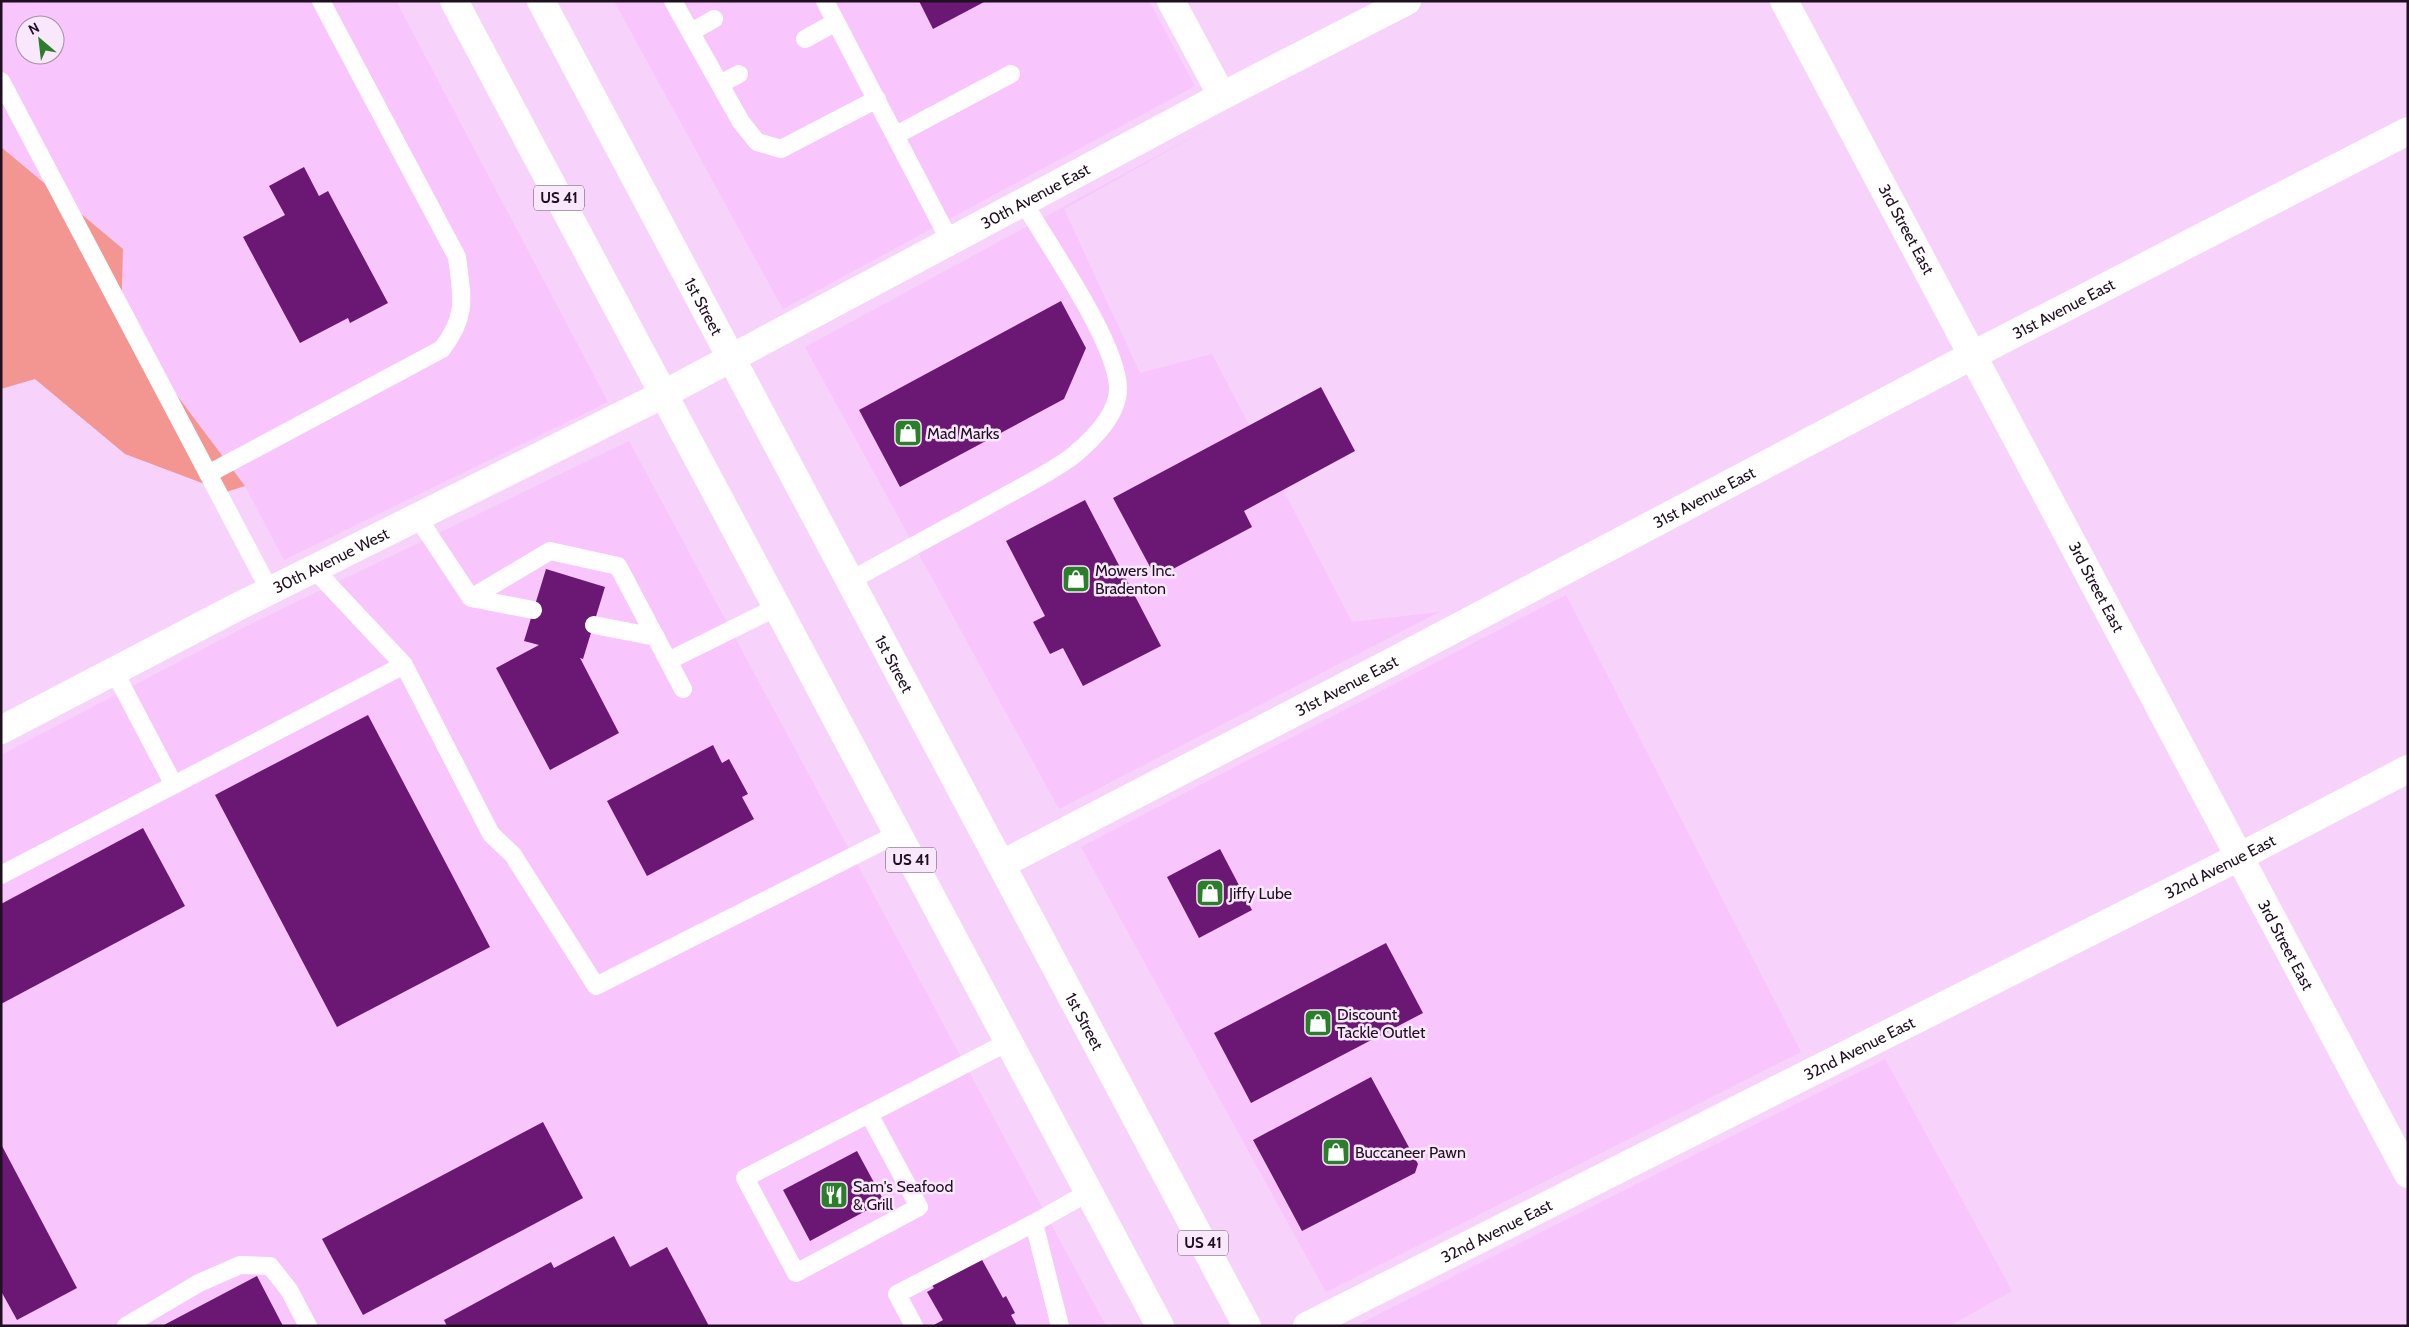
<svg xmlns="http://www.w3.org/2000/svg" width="2409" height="1327" font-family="Cabin,sans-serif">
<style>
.built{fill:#f8c5fd;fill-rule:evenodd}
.green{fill:#f39590}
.building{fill:#6b1875}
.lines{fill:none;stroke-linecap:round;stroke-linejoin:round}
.service{stroke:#fff;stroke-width:18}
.minor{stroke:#fff;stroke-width:28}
.tertiary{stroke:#fff;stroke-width:28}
.primary{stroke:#fff;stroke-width:28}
.labels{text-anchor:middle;stroke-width:5;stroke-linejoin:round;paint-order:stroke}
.shield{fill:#f9e7fb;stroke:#605062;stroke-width:1}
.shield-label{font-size:15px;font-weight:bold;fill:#1f0f21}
.street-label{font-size:16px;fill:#1f0f21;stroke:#f9e7fb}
.poi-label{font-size:16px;fill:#1f0f21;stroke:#f9e7fb;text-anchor:start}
</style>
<rect width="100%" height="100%" fill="#f7d2fa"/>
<path class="built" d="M 1,1 L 396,1 L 608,402 L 284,560 L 245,486 L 121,321 L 123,249 L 1,147 ZM 25,25 L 55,25 L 55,55 L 25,55 Z
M 614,1 L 1149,1 L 1195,86 L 783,309 Z
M 1216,124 L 1064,209 L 1140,373 L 1212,354 L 1352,622 L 1439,612 L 1059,809 L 805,347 Z
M 629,441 L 1106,1326 L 1,1326 L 1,755 L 247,626 Z
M 1566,595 L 1801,1052 L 1326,1292 L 1081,847 Z
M 1885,1059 L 2012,1291 L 1949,1326 L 1355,1326 Z"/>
<path class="green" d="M 1,147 L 123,249 L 121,321 L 245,486 L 226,492 L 125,454 L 35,379 L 1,389 Z"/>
<path class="building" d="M 919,1 L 986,1 L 933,29 Z
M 304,167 L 319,196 L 328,191 L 388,303 L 350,323 L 348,318 L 300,343 L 243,237 L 285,215 L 269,186 Z
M 1061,301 L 1086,348 L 1064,399 L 900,487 L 859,410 Z
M 1321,387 L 1355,451 L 1244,511 L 1252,527 L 1156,578 L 1113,498 Z
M 1085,500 L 1161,646 L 1083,686 L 1063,648 L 1050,654 L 1033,622 L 1045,616 L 1006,541 Z
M 546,569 L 605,587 L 583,659 L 580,658 L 619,733 L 550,770 L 496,668 L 539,645 L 524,641 Z
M 368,715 L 490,947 L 337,1027 L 215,795 Z
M 713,745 L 722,763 L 729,759 L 748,794 L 742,797 L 754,819 L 647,876 L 607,801 Z
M 143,828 L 185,906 L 1,1004 L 1,904 Z
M 1220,849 L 1252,910 L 1199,938 L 1167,877 Z
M 1386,943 L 1423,1013 L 1251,1103 L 1214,1033 Z
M 1371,1077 L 1418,1164 L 1415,1173 L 1302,1231 L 1253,1140 Z
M 543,1122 L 583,1198 L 363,1315 L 322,1239 Z
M 1,1144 L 77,1288 L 17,1320 L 1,1291 Z
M 857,1151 L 884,1201 L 810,1241 L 783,1190 Z
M 614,1236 L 630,1267 L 667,1247 L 709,1326 L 447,1326 L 444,1320 L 551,1262 L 554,1268 Z
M 981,1258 L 1003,1298 L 1006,1296 L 1015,1313 L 1011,1315 L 1017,1326 L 932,1326 L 943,1320 L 927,1292 L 934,1288 L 931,1284 Z
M 257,1276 L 283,1326 L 162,1326 Z"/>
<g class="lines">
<path class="service" d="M 673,1 L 741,122 L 757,142 L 781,149 L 877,99
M 825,1 L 951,243
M 691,32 L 714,19
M 805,39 L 836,22
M 1,81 L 270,591
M 720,84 L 739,74
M 896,135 L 1011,74
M 208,474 L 442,349 C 468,315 462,297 457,257 L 321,1
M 418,518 L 471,598 L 550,551 L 618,566 L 683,689
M 314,569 L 404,665 L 491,834 L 513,855 L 596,986 L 897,834
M 850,581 C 896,555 943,530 989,505 C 1015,490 1051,473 1074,455 C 1093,439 1119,414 1118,387 C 1116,341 1049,246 1024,203
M 471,598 L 533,610
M 594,625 L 656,637
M 668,661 L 777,607
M 114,671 L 174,785
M 1,875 L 404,665
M 869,1114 L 919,1207 L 796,1273 L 745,1178 L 1008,1042
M 126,1326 L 199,1283 L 240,1265 L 270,1266 L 289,1290 L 308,1326
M 914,1326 L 897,1294 L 1034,1223
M 1060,1326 L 1034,1223 L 1089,1192"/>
<g class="minor">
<path d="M 1171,1 L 1222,96"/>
<path id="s1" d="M 1784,1 C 1995,390 2199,783 2408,1174"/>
<path id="s2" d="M 1002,864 L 1386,665 L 1975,354 L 2408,131"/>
<path id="s3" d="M 1307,1326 L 2239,857 L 2408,769"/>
</g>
<path class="tertiary" id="s4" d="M 1,730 L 237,607 L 664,394 L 1222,96 L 1407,1"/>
<g class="primary">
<path d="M 454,1 L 1160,1326"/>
<path id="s5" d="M 541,1 L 1247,1326"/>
</g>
</g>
<defs>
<symbol id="shop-square" viewBox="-11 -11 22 22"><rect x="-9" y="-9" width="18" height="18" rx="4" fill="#2b7f2b" stroke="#f9e7fb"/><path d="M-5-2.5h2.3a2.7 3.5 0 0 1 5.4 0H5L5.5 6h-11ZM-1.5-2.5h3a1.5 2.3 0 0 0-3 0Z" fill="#fff"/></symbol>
<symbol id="restaurant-square" viewBox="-11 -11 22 22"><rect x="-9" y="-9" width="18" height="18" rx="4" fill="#2b7f2b" stroke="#f9e7fb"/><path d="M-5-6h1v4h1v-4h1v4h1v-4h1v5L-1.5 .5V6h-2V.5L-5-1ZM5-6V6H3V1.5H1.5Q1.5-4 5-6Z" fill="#fff"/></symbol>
</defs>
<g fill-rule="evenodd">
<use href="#shop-square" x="892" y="417" width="32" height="32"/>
<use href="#shop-square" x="1060" y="563" width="32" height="32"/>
<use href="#shop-square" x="1194" y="877" width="32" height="32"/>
<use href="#shop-square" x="1302" y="1007" width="32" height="32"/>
<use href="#shop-square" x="1320" y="1136" width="32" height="32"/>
<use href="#restaurant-square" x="818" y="1179" width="32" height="32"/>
</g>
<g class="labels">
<g class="shield">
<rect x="534" y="185.5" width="50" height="25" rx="4"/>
<rect x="886" y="847.5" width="50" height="25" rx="4"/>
<rect x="1178" y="1230.5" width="50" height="25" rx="4"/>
</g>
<g class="shield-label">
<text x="559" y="203">US 41</text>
<text x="911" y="865">US 41</text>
<text x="1203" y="1248">US 41</text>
</g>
<g class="street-label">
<text dy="6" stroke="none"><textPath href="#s4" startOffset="1164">30th Avenue East</textPath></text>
<text dy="6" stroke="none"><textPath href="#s1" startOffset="259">3rd Street East</textPath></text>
<text dy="6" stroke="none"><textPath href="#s5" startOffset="346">1st Street</textPath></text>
<text dy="6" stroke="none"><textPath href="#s2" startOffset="1198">31st Avenue East</textPath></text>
<text dy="6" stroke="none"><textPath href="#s2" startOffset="792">31st Avenue East</textPath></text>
<text dy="6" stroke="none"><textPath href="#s4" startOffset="371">30th Avenue West</textPath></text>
<text dy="6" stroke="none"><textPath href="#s1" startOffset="664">3rd Street East</textPath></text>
<text dy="6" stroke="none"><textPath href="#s5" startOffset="751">1st Street</textPath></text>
<text dy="6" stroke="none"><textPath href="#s2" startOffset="388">31st Avenue East</textPath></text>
<text dy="6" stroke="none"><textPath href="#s3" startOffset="1022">32nd Avenue East</textPath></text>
<text dy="6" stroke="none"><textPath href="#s1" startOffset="1069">3rd Street East</textPath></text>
<text dy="6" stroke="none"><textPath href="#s5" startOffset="1156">1st Street</textPath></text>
<text dy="6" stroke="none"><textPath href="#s3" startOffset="618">32nd Avenue East</textPath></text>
<text dy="6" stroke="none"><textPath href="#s3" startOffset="212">32nd Avenue East</textPath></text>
</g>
<g class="poi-label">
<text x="927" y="439">Mad Marks</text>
<text x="1095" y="576">Mowers Inc.<tspan x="1095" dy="18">Bradenton</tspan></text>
<text x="1229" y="899">Jiffy Lube</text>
<text x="1337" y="1020">Discount<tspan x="1337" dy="18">Tackle Outlet</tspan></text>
<text x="1355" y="1158">Buccaneer Pawn</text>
<text x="853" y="1192">Sam's Seafood<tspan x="853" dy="18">&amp; Grill</tspan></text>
</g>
</g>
<rect width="2409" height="1327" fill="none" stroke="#1f0f21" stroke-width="5"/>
<g transform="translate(40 40) rotate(332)"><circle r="24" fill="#f9e7fb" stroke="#a291a4"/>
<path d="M0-4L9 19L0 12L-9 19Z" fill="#2b7f2b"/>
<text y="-8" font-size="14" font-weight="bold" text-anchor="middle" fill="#1f0f21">N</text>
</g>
</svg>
